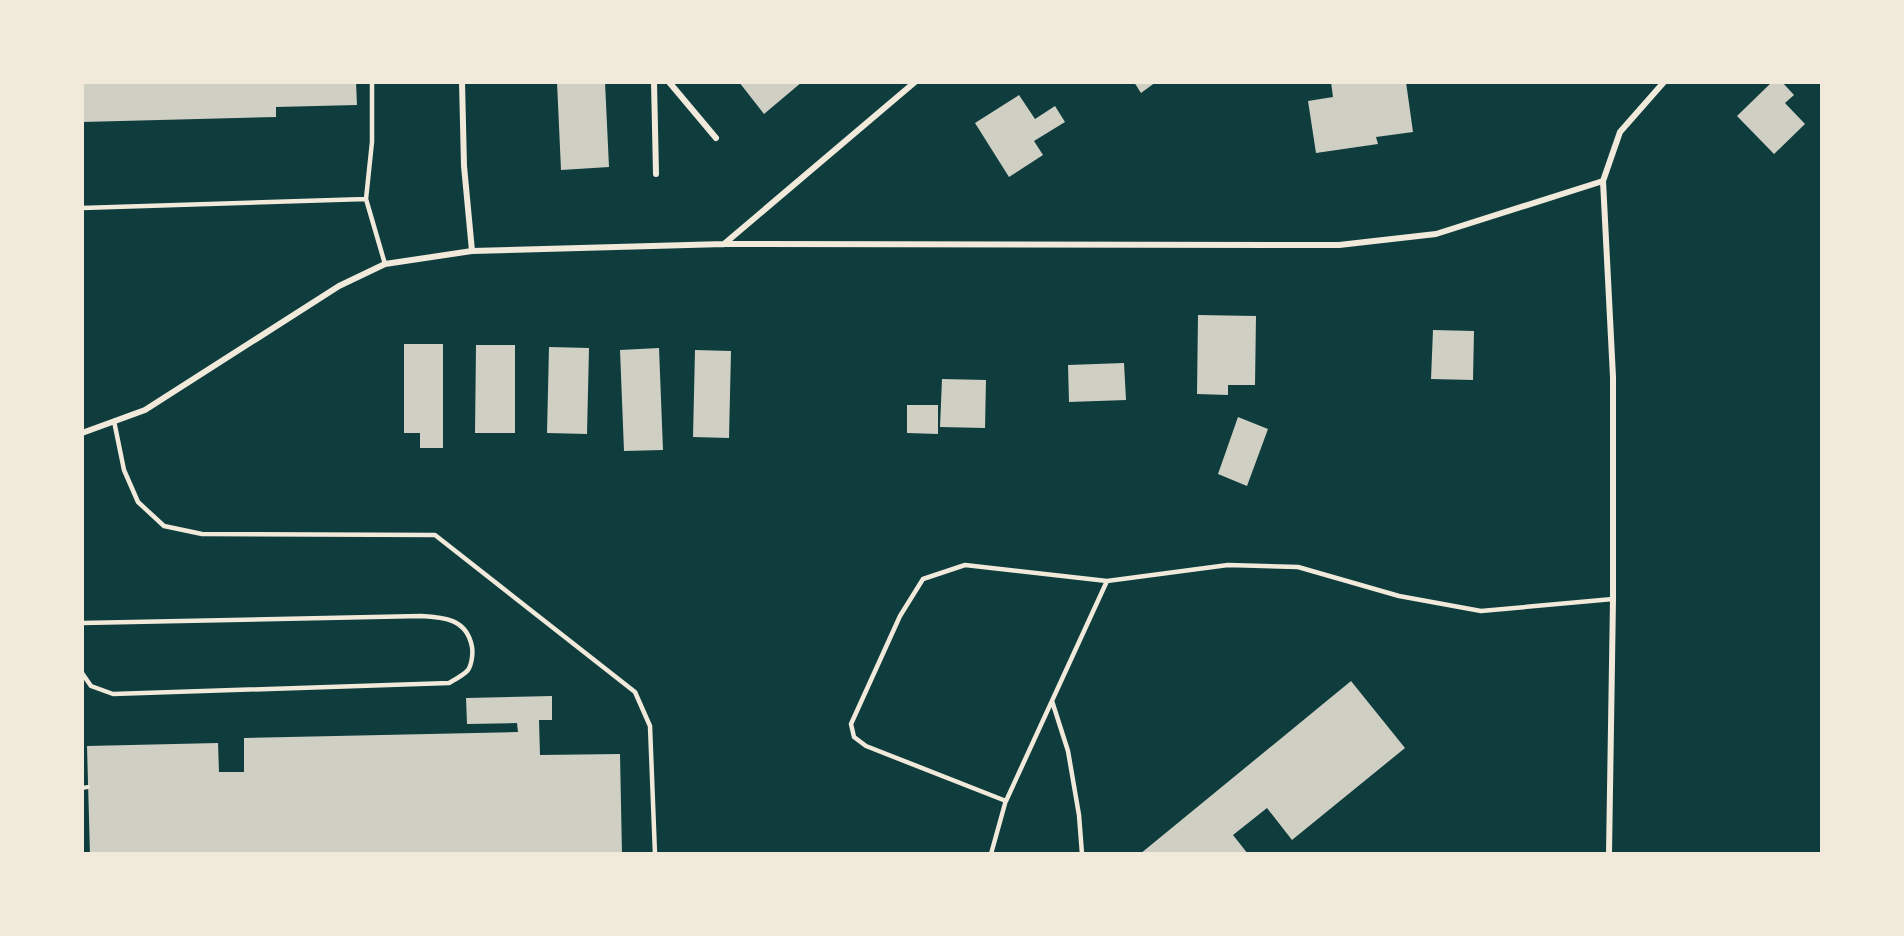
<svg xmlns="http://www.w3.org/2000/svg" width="1904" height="936" font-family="Merriweather,serif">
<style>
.building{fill:#cfcfc3}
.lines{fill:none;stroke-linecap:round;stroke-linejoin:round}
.path{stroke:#f1e9da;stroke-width:4}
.service{stroke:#f1e9da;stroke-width:4.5}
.minor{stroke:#f1e9da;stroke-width:6}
</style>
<rect width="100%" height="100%" fill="#0f3d3e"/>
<path class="building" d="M 82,82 L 356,82 L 357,105 L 276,107 L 276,117 L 82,122 Z
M 557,82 L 605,82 L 609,167 L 561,170 Z
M 739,82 L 802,82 L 764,114 Z
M 1134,82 L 1156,82 L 1141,93 Z
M 1331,82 L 1406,82 L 1413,132 L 1376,137 L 1378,144 L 1316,153 L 1308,101 L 1333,97 Z
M 1772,82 L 1782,82 L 1794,95 L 1785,103 L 1805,124 L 1774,154 L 1737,116 Z
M 1019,95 L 1035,119 L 1055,106 L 1065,122 L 1034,141 L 1043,155 L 1009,177 L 975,123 Z
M 1198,315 L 1256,316 L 1255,385 L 1228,385 L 1228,395 L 1197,394 Z
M 1433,330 L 1474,331 L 1473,380 L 1431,379 Z
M 404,344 L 443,344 L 443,448 L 420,448 L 420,433 L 404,433 Z
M 476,345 L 515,345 L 515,433 L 475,433 Z
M 549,347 L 589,348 L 587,434 L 547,433 Z
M 659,348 L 663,450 L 624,451 L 620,350 Z
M 695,350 L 731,351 L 729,438 L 693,437 Z
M 1124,363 L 1126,400 L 1069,402 L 1068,365 Z
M 942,379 L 986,380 L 985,428 L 940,427 Z
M 907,405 L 938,405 L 938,434 L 907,433 Z
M 1238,417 L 1268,429 L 1247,486 L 1218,474 Z
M 1351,681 L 1405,748 L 1292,840 L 1267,808 L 1233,835 L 1248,854 L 1140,854 Z
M 552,696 L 552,720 L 539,720 L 540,755 L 620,754 L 622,854 L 90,854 L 87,746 L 218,743 L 219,772 L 244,772 L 244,738 L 518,732 L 517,723 L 467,724 L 466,698 Z"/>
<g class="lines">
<path class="path" d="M 82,788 L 88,787"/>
<path class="service" d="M 372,82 L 372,142 L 366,199 L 385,264
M 82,208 L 366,199
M 114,421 L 124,470 L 138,502 L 164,526 L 202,534 L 435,535 L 635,692 L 650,726 L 655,854
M 1107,581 L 1006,801 L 866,746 L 854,737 L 851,724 L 900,616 L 923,579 L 965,565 L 1107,581 L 1228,565 L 1298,567 L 1399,596 L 1481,611 L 1613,599
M 82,623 L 421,616 C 444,617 467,619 472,647 C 473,653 472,664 468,670 C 464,675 454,680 449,683 L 113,694 L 91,686 L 82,673
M 1052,701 L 1068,751 L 1079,815 L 1082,854
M 991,854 L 1006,800"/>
<path class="minor" d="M 462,82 L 464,166 L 472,251
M 654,82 L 656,174
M 669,82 L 716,138
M 1603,181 L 1613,377 L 1613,599 L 1609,854
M 724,244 L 915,82
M 82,433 L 145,410 L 339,286 L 385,264 L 472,251 L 724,244 L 1339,245 L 1436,234 L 1603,181 L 1620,132 L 1664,82"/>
</g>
<rect width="1904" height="936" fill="none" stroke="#f1e9da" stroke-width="168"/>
</svg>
